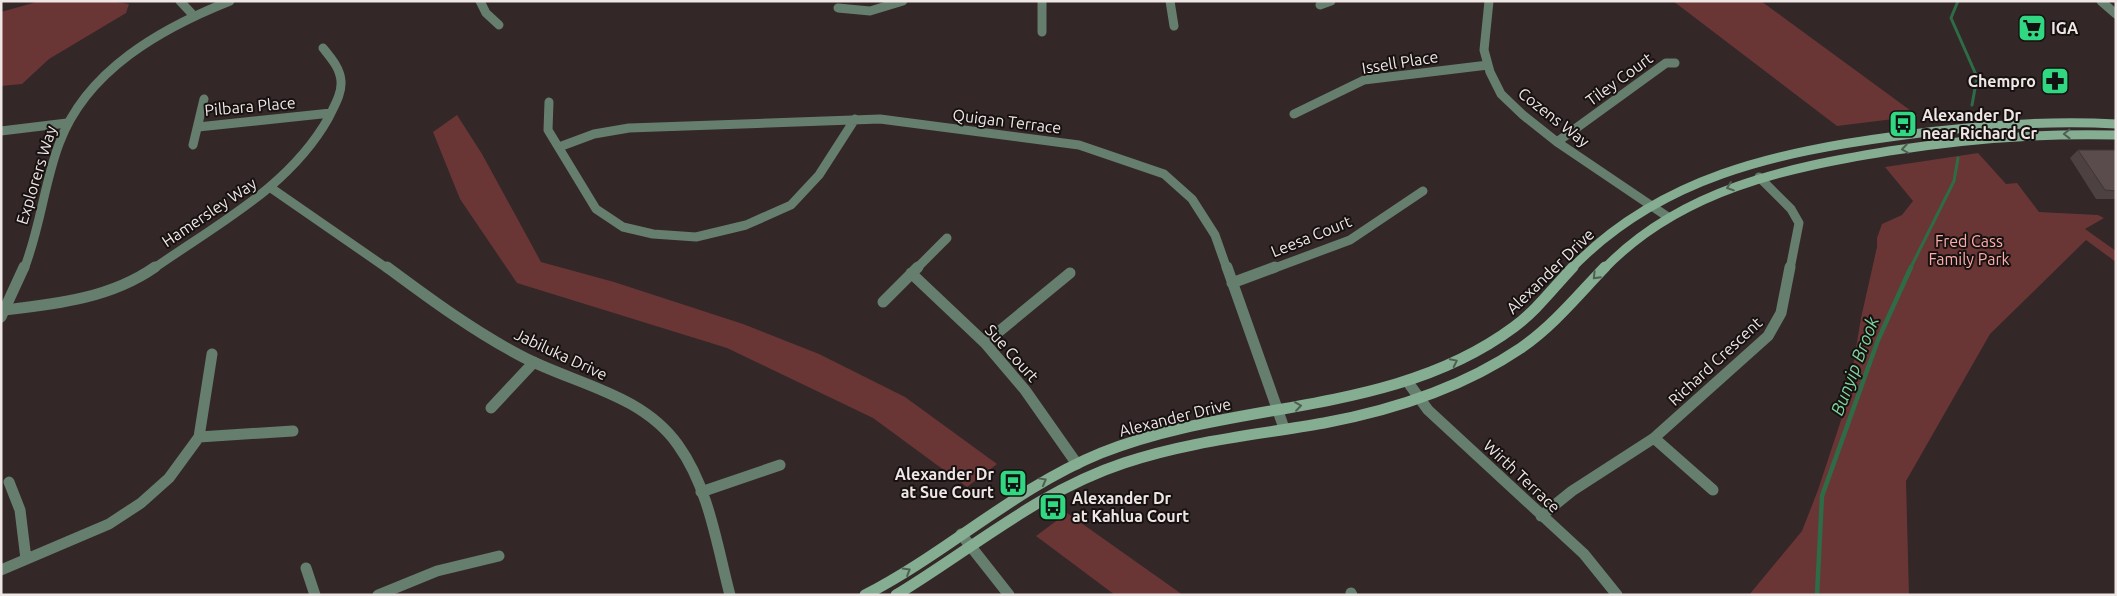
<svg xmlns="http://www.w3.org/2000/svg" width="2117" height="596" font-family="Ubuntu,sans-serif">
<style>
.green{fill:#693635}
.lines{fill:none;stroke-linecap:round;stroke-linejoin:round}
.stream-far1{stroke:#2e6c47;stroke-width:3}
.stream{stroke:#2e6c47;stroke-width:4.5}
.minor-far1{stroke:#657e6d;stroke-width:9}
.minor{stroke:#657e6d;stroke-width:11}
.tertiary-far1{stroke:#657e6d;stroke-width:9}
.tertiary{stroke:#657e6d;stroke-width:11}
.secondary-far1{stroke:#84ad91;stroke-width:9}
.secondary{stroke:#84ad91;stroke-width:11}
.wall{fill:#4d4141}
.building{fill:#5a4c4c;stroke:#3f3535}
.oneway{stroke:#4e6051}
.labels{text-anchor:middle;stroke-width:4;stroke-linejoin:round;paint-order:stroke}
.poi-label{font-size:16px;font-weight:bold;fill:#efe7e6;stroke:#171211;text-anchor:start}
.street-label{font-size:16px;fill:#efe7e6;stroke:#171211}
.park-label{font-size:16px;fill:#fdadaa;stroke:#171211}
.water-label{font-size:18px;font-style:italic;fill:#7ed79f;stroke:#171211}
</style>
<rect width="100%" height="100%" fill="#342727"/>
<path class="green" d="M 40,1 L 111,1 L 129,4 L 126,13 L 49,59 L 22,84 L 1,86 L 1,12 Z
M 1673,1 L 1761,1 L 1918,116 L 1837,126 Z
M 457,115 L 482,154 L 541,262 L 614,282 L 743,324 L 819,354 L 905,397 L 997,464 L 967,487 L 873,418 L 727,348 L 517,283 L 460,199 L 433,132 Z
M 1978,153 L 2006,184 L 2017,183 L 2039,212 L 2098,215 L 2104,218 L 2085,229 L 2116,251 L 2116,262 L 2086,240 L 1990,334 L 1906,481 L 1909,595 L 1749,595 L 1802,531 L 1818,490 L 1847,402 L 1861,318 L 1877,247 L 1877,238 L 1882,224 L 1902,215 L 1913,201 L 1885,167 Z
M 1067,513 L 1183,595 L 1115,595 L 1036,536 Z"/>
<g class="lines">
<path class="stream-far1" d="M 1958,1 L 1951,18 L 1977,77 L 1972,105
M 1910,269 L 1954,181 L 1958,158"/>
<path class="stream" d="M 1817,595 L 1822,496 L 1878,340 L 1911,267"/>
<path class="minor-far1" d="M 180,1 L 194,16
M 480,1 L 486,13 L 499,25
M 1042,1 L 1042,32
M 1170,1 L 1174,26
M 1489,1 L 1484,50 L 1490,72 L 1501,94 L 1523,115 L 1557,142 L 1668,217
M 1320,5 L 1331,1
M 838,8 L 870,11 L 903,1
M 549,102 L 548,130 L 596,209 L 623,227 L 653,234 L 696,237 L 746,225 L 791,205 L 819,175 L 855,119
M 1294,114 L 1364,80 L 1488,65
M 198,127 L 331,113
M 1,131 L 67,123
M 1557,142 L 1666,63 L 1675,63
M 193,145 L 204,99
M 559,147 L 594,134 L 629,128 L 880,119 L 1079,145 L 1164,174 L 1192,199 L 1215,235 L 1227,269
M 1759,177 L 1791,209 L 1799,223 L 1790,269
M 271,188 L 388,269
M 153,269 C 217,224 290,187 329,117 C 334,106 342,94 341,81 C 340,68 331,58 323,48
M 916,269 L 947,238
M 1272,269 L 1350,240 L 1423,191"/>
<path class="minor" d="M 387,267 C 430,299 475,332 523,357 C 575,384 642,394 678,445 C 709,488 717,546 730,595
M 1227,267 L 1284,428
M 911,273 L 985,343 L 1025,390 L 1077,464
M 1232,283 L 1275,267
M 883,302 L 918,267
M 5,310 C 57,304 111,298 155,267
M 985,343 L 1070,273
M 1407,381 L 1428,410 L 1584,554 L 1617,595
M 491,408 L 534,362
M 199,437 L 293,431
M 1654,438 L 1713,490
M 9,482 L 20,510 L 26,559
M 701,492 L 780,465
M 1541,516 L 1572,491 L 1654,438 L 1768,336 L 1781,313 L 1790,267
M 961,534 L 1009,595
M 306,568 L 315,595
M 1,570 L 109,524 L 141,503 L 169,478 L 199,437 L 212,354
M 1351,593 L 1352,595
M 378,595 L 437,571 L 499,556"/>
<path class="tertiary-far1" d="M 2101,1 L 2116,14
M 24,269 C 40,229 44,184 59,144 C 86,70 162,28 230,1"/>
<path class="tertiary" d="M 1,317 L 24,267"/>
<path class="secondary-far1" d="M 1571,269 C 1659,177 1777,152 1897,136 C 1970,126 2042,120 2116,124
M 1604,269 C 1680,190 1785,168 1889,151 C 1965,139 2040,133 2116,135"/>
<path class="secondary" d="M 865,595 C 947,553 1015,488 1101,453 C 1235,399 1393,417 1514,327 C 1537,310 1553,288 1573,267
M 896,595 C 972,549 1039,491 1124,463 C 1189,441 1257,435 1324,423 C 1394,410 1462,388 1521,348 C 1554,325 1578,295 1605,267"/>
</g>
<path class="wall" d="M 2078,150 L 2116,150 L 2116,199 L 2096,199 L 2070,158 Z"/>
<path class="building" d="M 2078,150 L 2116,150 L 2116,191 L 2105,190 Z"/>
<defs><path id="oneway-chevron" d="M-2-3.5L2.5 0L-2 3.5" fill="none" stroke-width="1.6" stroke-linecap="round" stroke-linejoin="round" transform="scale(1.25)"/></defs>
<g class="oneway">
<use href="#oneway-chevron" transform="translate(2067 134) rotate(179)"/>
<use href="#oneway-chevron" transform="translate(1905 149) rotate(171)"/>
<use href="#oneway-chevron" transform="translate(1730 187) rotate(161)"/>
<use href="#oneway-chevron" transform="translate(1596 276) rotate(134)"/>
<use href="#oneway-chevron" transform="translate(1454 362) rotate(-26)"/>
<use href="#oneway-chevron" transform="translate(1298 406) rotate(-8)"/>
<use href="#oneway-chevron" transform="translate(1043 481) rotate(-29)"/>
<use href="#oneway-chevron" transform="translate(907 571) rotate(-31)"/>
</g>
<defs>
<symbol id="supermarket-square" viewBox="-11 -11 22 22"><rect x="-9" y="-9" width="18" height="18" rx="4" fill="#31d882" stroke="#171211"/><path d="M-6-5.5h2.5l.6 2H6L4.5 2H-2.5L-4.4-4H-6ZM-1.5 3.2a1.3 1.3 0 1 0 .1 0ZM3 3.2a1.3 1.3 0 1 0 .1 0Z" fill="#111"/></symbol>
<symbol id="pharmacy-square" viewBox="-11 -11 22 22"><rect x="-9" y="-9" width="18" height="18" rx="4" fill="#31d882" stroke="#171211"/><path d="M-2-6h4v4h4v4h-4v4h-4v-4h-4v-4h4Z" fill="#111"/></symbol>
<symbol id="bus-square" viewBox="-11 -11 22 22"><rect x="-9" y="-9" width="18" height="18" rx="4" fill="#31d882" stroke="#171211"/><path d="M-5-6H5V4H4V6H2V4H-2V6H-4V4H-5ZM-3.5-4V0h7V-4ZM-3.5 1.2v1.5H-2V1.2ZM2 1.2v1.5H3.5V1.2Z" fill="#111"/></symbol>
</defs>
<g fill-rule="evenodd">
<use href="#supermarket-square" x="2016" y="12" width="32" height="32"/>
<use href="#pharmacy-square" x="2039" y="65" width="32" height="32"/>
<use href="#bus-square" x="1887" y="108" width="32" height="32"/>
<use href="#bus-square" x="997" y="467" width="32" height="32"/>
<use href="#bus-square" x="1037" y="491" width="32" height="32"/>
</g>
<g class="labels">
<g class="poi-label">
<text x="2051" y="34">IGA</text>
<text x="2036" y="87" text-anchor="end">Chempro</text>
<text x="1922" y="121">Alexander Dr<tspan x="1922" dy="18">near Richard Cr</tspan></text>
<text x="994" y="480" text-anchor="end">Alexander Dr<tspan x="994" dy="18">at Sue Court</tspan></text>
<text x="1072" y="504">Alexander Dr<tspan x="1072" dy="18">at Kahlua Court</tspan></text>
</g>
<g class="street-label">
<text transform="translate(1400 62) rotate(-9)" y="6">Issell Place</text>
<text transform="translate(1619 79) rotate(-36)" y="6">Tiley Court</text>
<text transform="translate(250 106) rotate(-5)" y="6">Pilbara Place</text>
<text transform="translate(1554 117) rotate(38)" y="6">Cozens Way</text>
<text transform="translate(1007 121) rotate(7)" y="6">Quigan Terrace</text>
<text transform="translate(36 175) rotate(-73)" y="6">Explorers Way</text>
<text transform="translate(209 212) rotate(-34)" y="6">Hamersley Way</text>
<text transform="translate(1311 236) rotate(-22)" y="6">Leesa Court</text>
<text transform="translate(1550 271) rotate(-44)" y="6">Alexander Drive</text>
<text transform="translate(1012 353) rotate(48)" y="6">Sue Court</text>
<text transform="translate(561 354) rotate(25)" y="6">Jabiluka Drive</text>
<text transform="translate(1715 361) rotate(-43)" y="6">Richard Crescent</text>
<text transform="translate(1175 417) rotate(-14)" y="6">Alexander Drive</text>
<text transform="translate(1522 476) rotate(43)" y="6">Wirth Terrace</text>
</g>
<g class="park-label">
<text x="1969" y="247">Fred Cass<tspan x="1969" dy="18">Family Park</tspan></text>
</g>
<g class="water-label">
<text transform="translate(1855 366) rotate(-69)" y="6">Bunyip Brook</text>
</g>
</g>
<rect width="2117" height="596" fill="none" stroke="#efe7e6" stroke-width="5"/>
</svg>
